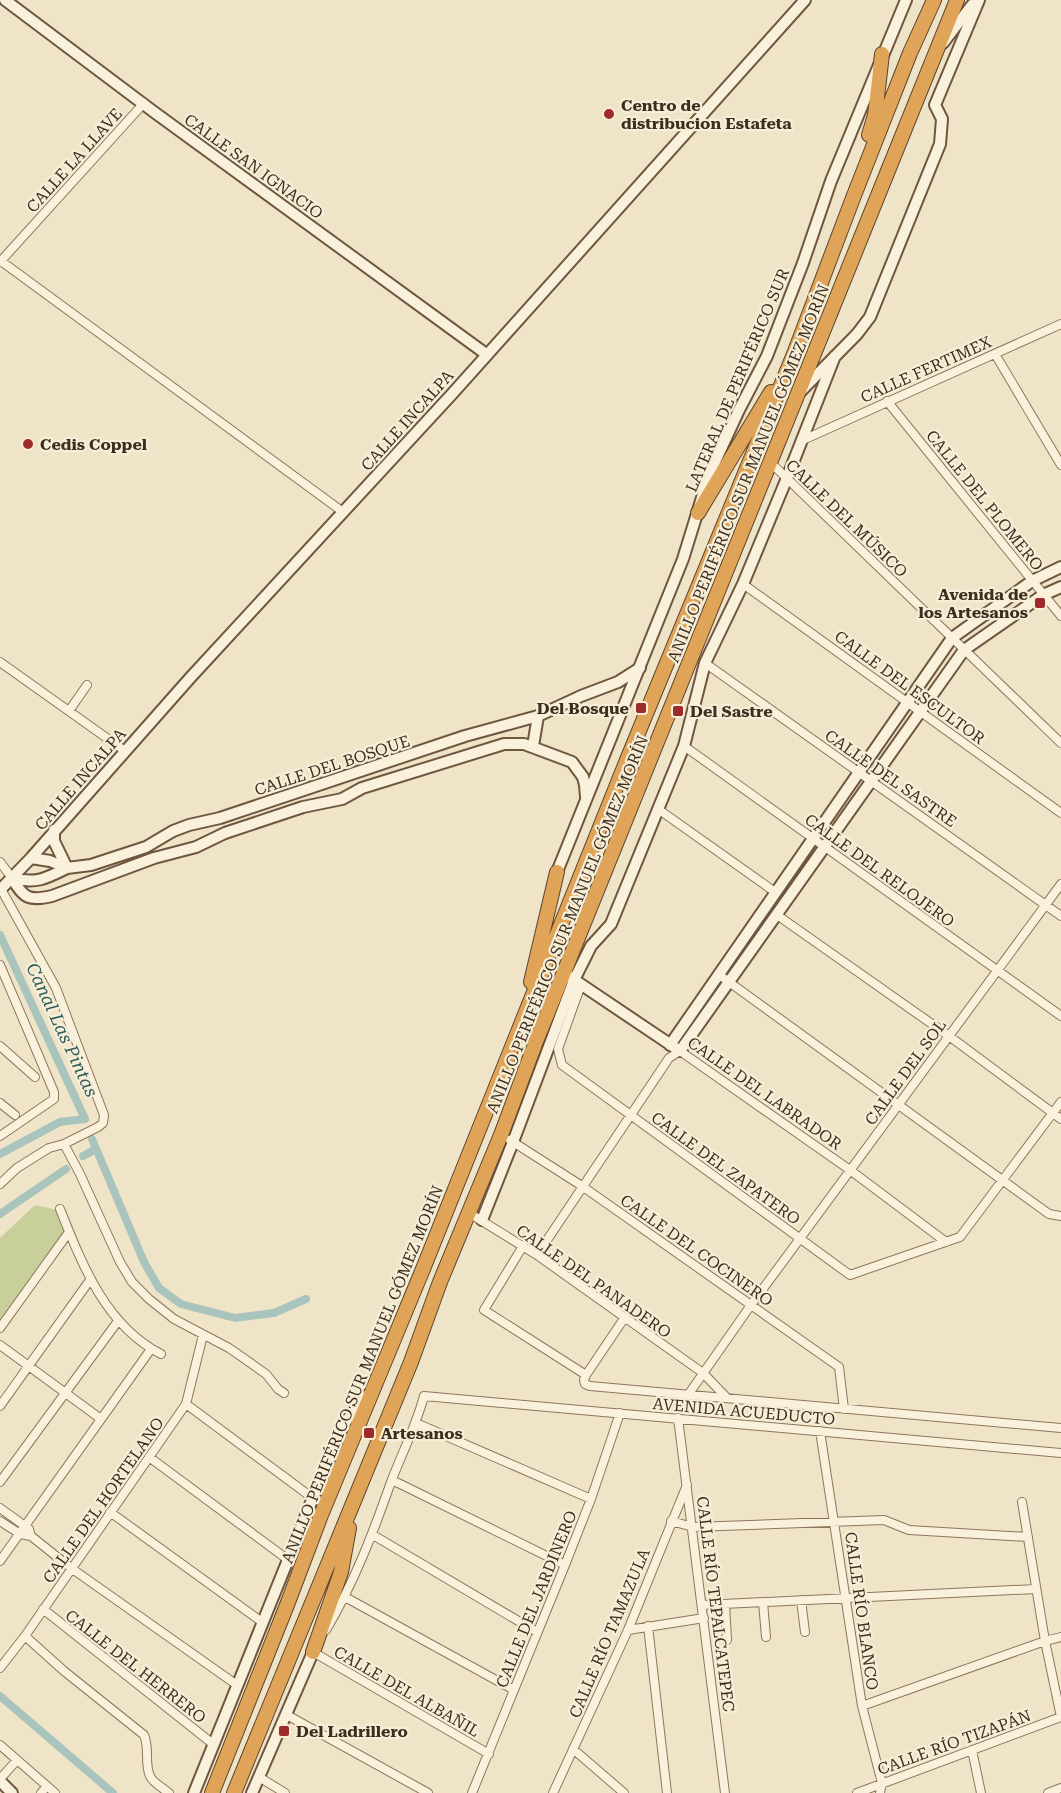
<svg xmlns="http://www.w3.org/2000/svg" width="1061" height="1793" font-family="'Roboto Serif',serif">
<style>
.park{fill:#c9cf9b}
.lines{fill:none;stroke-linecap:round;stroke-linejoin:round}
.canal{stroke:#a9c4bc;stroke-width:8}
.street-casing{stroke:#8d765c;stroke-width:10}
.secondary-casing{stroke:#6f573f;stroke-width:14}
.highway-casing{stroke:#5b4430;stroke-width:16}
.street{stroke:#faf1dc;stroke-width:8}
.secondary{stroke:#faf1dc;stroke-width:10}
.highway{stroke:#e0a458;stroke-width:14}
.poi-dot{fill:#9e2a2b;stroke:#f7eed8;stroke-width:2}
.labels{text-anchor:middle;stroke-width:4.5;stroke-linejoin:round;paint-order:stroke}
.poi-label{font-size:16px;font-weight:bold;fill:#3d2e20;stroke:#f7eed8;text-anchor:start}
.street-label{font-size:16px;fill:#3d2e20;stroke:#f7eed8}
.water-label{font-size:18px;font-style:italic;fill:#2f5d5a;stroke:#f7eed8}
</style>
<rect width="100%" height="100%" fill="#f0e4c8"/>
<path class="park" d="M 35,1205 L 57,1210 L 67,1232 L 0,1325 L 0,1238 Z"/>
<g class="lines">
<path class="canal" d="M 0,935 L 85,1119 L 60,1122 L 0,1154
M 92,1139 L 144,1262 L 159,1288 L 181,1304 L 235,1318 L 274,1313 L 306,1299
M 83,1156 L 96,1149
M 0,1214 L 66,1169
M 0,1696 L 113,1793"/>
<defs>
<path id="street" d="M 1,261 L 343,512
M 0,262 L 144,103
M 995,354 L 1061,465
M 887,401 L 1061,616
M 803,440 L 1061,324
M 770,462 L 1061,743
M 743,584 L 1061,813
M 0,662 L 125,751
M 705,663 L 1061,916
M 69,711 L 87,685
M 684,746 L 1061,1016
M 658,809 L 775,892
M 0,862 L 12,878
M 777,915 L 949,1036 L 1061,1119
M 0,965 L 54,1092 L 54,1099 L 0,1136
M 718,974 L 1049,1214 L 1061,1216
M 581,985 L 558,1049 L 562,1065 L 850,1275 L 960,1237 L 1061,1102
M 0,1046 L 35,1077
M 0,1103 L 15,1115
M 510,1140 L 582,1186 L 839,1367 L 844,1409
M 64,1144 L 80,1174 L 120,1262 L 132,1282 L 149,1299 L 174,1319 L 229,1348 L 266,1374 L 278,1389 L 284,1393
M 0,1184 L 17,1168 L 49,1148 L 64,1144 L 98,1127 L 103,1123 L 104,1115 L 56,988 L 1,889
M 60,1209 C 82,1264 105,1325 161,1354
M 469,1213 L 537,1255 L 703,1373 L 727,1398
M 523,1246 L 484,1310 L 586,1375
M 537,1255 L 669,1058 L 680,1051 L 850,1170 L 946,1242
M 625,1317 L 586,1375 L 584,1380 L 585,1384 L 590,1386 L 1061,1428
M 0,1328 L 69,1232
M 0,1345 L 101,1419
M 688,1395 L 751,1305 L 1061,884
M 186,1404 L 314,1499
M 0,1406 L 90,1280
M 678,1418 L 725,1793
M 416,1423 L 591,1499
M 820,1431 L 862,1706 L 882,1783 L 880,1793
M 149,1457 L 287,1559
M 392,1480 L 565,1565
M 0,1482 L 118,1321
M 1022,1502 L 1045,1641 L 1061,1717
M 0,1508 L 29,1529 L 31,1536
M 110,1512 L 262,1622
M 0,1521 L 20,1534 L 31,1536 L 71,1568 L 237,1685
M 671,1521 L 693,1527 L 884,1520 L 909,1530 L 1028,1537
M 373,1535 L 537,1632
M 0,1561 L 151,1349
M 345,1597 L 514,1690
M 801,1600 L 805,1632
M 763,1602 L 766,1637
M 725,1604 L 727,1640
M 703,1605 L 1036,1589
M 43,1609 L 213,1744
M 648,1626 L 667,1793
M 326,1630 C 354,1583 373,1533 391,1482 C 402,1453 416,1426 424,1396 L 1061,1453
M 628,1630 L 704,1618
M 25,1636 L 64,1671 L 144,1735 C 150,1748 144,1763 150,1776 C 153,1783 163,1788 169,1793
M 314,1651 L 313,1652 L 489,1754
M 0,1668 L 25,1636 L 186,1404 L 203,1335
M 862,1706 L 1045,1641 L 1061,1637
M 287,1715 L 428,1793
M 0,1745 L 55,1793
M 573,1749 L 624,1793
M 972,1750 L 981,1793
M 259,1777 L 285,1793
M 0,1779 L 17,1760
M 41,1793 L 47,1786
M 472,1793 L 565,1565 L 591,1499 L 620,1413
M 553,1793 L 628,1630 L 687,1485
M 857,1793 L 1061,1717
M 1048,1793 L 1061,1788"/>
<path id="secondary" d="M 5,0 L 154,112 L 486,354
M 943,43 L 972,5
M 800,392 L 857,334 L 870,317 L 940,144 L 942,119 L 935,105 L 979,0
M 533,746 L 538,716
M 54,830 L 54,841 L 67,868
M 31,858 L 50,861 L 67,868 L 91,865 L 146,847 L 173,831 L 189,825 L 220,818 L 465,736 L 538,716 L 581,696 L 618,682 L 640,668
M 557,872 L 683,559 L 709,475 L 739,410 L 767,356 L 803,263 L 831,181 L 906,0
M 12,878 C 24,899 29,901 52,896 L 154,858 L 196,847 L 225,833 L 303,807 L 342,799 L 362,788 L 504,744 L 524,744 L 572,762 L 583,777 L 585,785 L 586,797
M 12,878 C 36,884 45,879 67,868
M 0,890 L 31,858 L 190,678 L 452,394 L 805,0
M 570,977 L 680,1051 L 964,650 L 1043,595 L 1061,587
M 670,1045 L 952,638 L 1032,581 L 1061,567
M 482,1220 L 513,1142 L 574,980 L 591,946 L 611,924 L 684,746 L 705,663 L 743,584 L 787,478 L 835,356
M 0,1781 L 12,1793
M 194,1793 L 342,1426 L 368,1395
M 252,1793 L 313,1652"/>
<path id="highway" d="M 869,135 L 875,115 L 882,54
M 698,513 L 771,392
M 531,982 L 557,872
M 313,1652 L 341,1572 L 349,1528
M 212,1793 L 287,1605 L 321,1515 L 423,1269 L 627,760 L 794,354 L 853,198 L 910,53 L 934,0
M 234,1793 L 411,1362 L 440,1282 L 501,1135 L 535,1044 L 957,0"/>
</defs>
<use href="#street" class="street-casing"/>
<use href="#secondary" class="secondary-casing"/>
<use href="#highway" class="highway-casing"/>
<use href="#street" class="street"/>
<use href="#secondary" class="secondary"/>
<use href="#highway" class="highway"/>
</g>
<g class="poi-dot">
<circle cx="609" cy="114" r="6"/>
<circle cx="28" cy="444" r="6"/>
<rect x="1034" y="597" width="12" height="12" rx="3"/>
<rect x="635" y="702" width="12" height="12" rx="3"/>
<rect x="672" y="705" width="12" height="12" rx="3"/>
<rect x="363" y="1427" width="12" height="12" rx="3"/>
<rect x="278" y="1725" width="12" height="12" rx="3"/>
</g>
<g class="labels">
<g class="poi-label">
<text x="621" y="111">Centro de<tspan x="621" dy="18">distribucion Estafeta</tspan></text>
<text x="40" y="450">Cedis Coppel</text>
<text x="1028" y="600" text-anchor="end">Avenida de<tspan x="1028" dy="18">los Artesanos</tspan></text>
<text x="629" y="714" text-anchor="end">Del Bosque</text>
<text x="690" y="717">Del Sastre</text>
<text x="381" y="1439">Artesanos</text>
<text x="296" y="1737">Del Ladrillero</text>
</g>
<g class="street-label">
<text transform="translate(74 160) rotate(-48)" y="6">CALLE LA LLAVE</text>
<text transform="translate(254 166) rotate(36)" y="6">CALLE SAN IGNACIO</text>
<text transform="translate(926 369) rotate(-24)" y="6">CALLE FERTIMEX</text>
<text transform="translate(737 380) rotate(-67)" y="6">LATERAL DE PERIFÉRICO SUR</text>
<text transform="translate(407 420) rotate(-48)" y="6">CALLE INCALPA</text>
<text transform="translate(748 473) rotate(-68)" y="6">ANILLO PERIFÉRICO SUR MANUEL GÓMEZ MORÍN</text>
<text transform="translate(985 500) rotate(51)" y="6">CALLE DEL PLOMERO</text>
<text transform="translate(847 518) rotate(44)" y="6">CALLE DEL MÚSICO</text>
<text transform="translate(910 687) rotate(36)" y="6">CALLE DEL ESCULTOR</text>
<text transform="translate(332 765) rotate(-18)" y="6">CALLE DEL BOSQUE</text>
<text transform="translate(891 778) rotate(35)" y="6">CALLE DEL SASTRE</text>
<text transform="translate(80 779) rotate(-49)" y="6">CALLE INCALPA</text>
<text transform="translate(880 870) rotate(36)" y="6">CALLE DEL RELOJERO</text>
<text transform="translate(567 924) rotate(-68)" y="6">ANILLO PERIFÉRICO SUR MANUEL GÓMEZ MORÍN</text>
<text transform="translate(905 1072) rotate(-54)" y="6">CALLE DEL SOL</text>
<text transform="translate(765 1093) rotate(35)" y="6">CALLE DEL LABRADOR</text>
<text transform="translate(726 1168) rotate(36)" y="6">CALLE DEL ZAPATERO</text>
<text transform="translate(697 1250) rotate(35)" y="6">CALLE DEL COCINERO</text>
<text transform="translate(594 1281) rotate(35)" y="6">CALLE DEL PANADERO</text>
<text transform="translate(362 1374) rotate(-68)" y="6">ANILLO PERIFÉRICO SUR MANUEL GÓMEZ MORÍN</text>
<text transform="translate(744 1411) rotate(5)" y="6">AVENIDA ACUEDUCTO</text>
<text transform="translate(103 1500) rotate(-55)" y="6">CALLE DEL HORTELANO</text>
<text transform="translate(536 1599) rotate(-68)" y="6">CALLE DEL JARDINERO</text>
<text transform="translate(716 1604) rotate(83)" y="6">CALLE RÍO TEPALCATEPEC</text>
<text transform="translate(862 1611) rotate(82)" y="6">CALLE RÍO BLANCO</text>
<text transform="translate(609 1633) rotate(-67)" y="6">CALLE RÍO TAMAZULA</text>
<text transform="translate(136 1666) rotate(38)" y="6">CALLE DEL HERRERO</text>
<text transform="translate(407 1691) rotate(30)" y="6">CALLE DEL ALBAÑIL</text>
<text transform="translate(954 1742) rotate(-20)" y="6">CALLE RÍO TIZAPÁN</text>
</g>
<g class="water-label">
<text transform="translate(62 1030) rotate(65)" y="6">Canal Las Pintas</text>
</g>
</g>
</svg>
